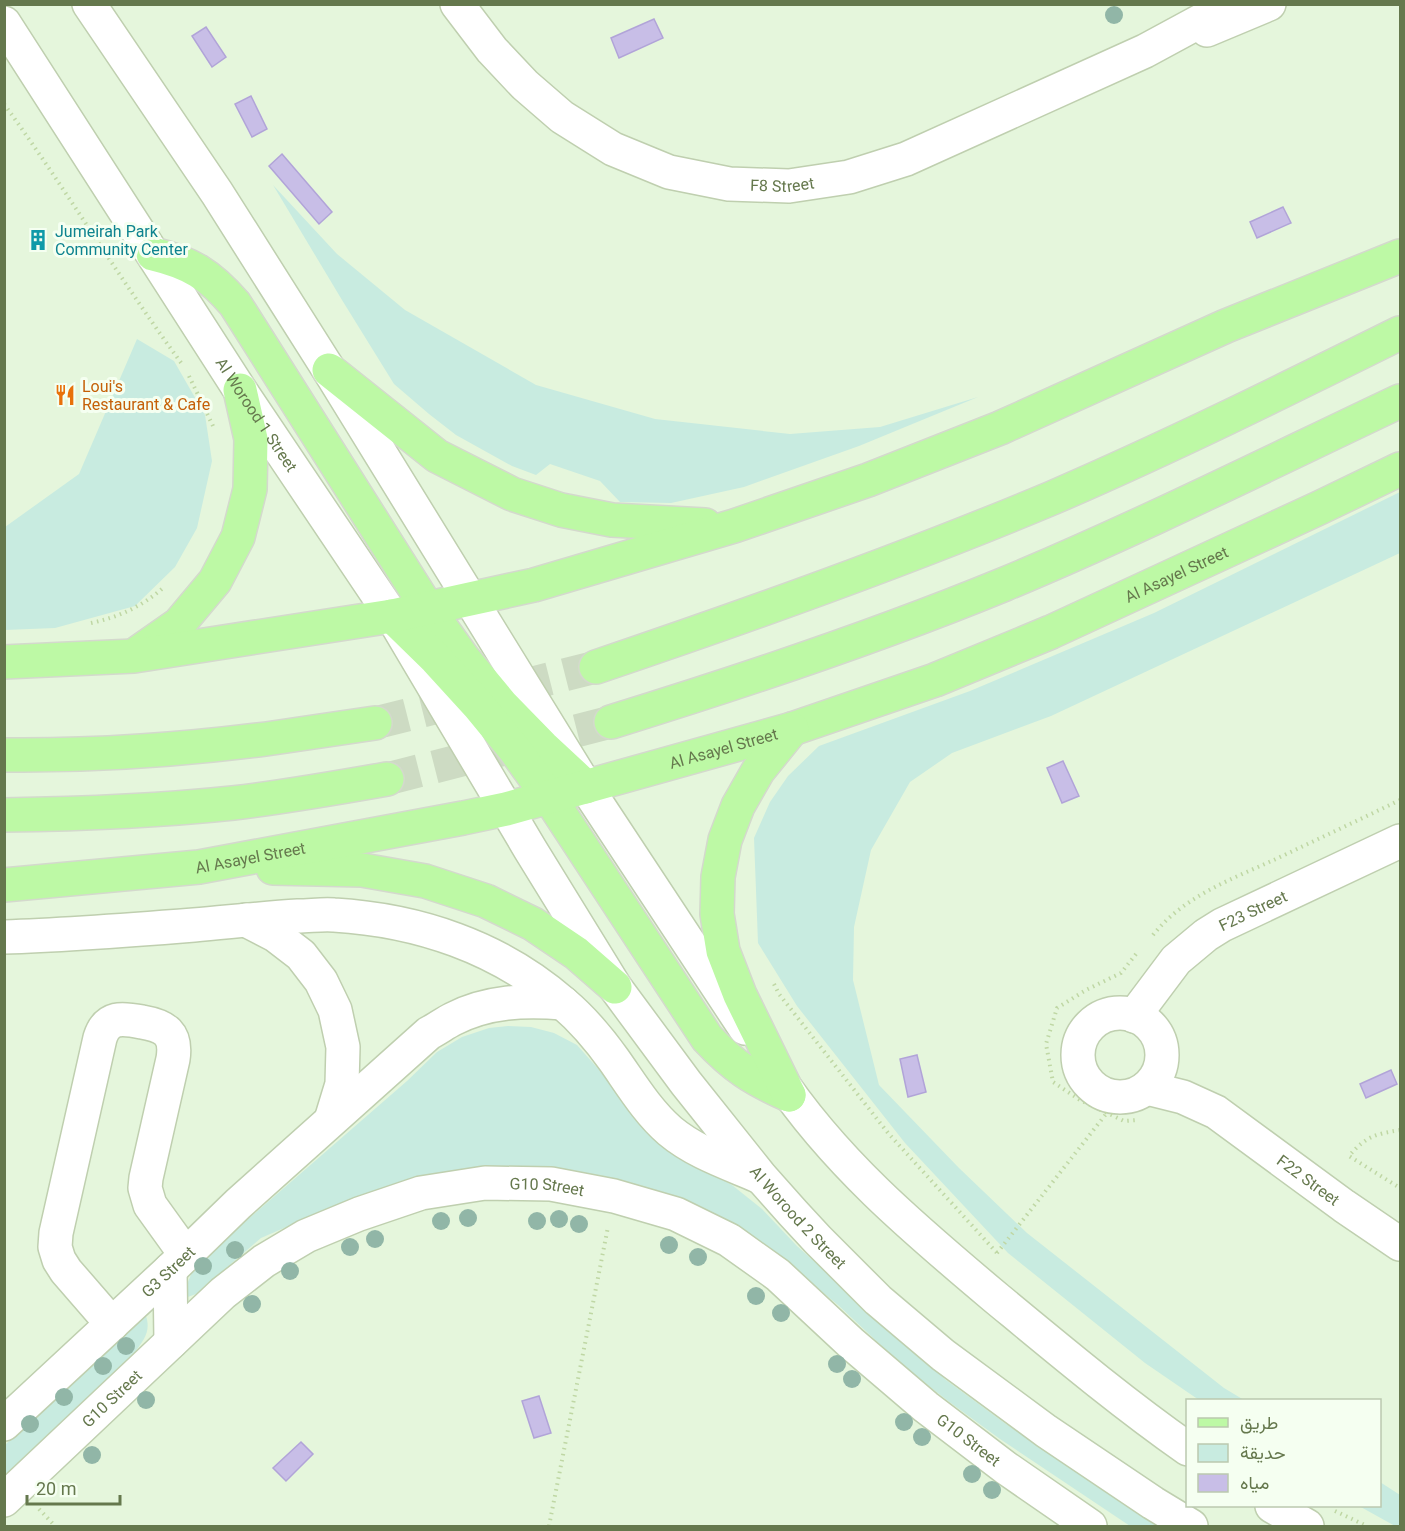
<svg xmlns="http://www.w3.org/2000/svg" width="1405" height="1531" font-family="Roboto,Vazirmatn,sans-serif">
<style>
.residential{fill:#e5f6dc;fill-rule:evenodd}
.green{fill:#c8ebe0}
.water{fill:#c8bee7;stroke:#b1a4d8;stroke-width:1.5}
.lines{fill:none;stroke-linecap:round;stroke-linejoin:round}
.major-tunnel{stroke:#cddbc3;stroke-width:33;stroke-dasharray:33 16;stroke-linecap:butt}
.minor-casing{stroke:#bfcfaf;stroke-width:36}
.major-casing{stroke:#d4d9cd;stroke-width:36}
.path{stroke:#bfd7a4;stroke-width:4;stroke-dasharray:1.5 4.5;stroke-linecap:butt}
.minor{stroke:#fff;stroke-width:33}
.major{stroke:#bdf9a5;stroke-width:33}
.tree{fill:#91b6a7}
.labels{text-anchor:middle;stroke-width:6;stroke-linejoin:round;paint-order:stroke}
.street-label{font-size:16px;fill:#65784d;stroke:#f5fff1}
.culture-label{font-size:16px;fill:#0d838f;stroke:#f5fff1;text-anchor:start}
.food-label{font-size:16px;fill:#c56008;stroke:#f5fff1;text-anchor:start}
</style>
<rect width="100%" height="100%" fill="#f0fcea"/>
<path class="residential" d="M 5,5 L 1400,5 L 1400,1526 L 5,1526 ZM 1188,1400 L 1380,1400 L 1380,1506 L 1188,1506 Z"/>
<path class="green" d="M 273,185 L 337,254 L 405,310 L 536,385 L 655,419 L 790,434 L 880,427 L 978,397 L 859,446 L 744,487 L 671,503 L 620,502 L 600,481 L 550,464 L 536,475 L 512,466 L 456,435 L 429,414 L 394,384 L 342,300 Z
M 137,339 L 174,361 L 205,415 L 212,461 L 197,528 L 175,567 L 135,606 L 55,628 L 5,630 L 5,527 L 79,474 Z
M 1400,492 L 1400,553 L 1051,716 L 952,753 L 910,782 L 871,850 L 854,927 L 853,980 L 879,1085 L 959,1168 L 1027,1233 L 1224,1388 L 1244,1400 L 1199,1400 L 1145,1363 L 1008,1253 L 905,1143 L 797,1006 L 758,943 L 754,838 L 770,802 L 788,776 L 819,746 L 970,691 L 1154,613 Z
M 508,1026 L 531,1027 L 554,1033 L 577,1045 L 609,1081 L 690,1163 L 732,1185 L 762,1209 L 797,1246 L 946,1380 L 1006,1424 L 1159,1526 L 1130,1526 L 1000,1439 L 948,1401 L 901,1364 L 838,1305 L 759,1240 L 705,1210 L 383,1189 L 314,1215 L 261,1238 L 196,1294 L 185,1298 L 186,1287 L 192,1272 L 246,1221 L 407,1081 L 437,1052 L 462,1037 L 489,1028 Z
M 146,1316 C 151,1331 144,1340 135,1352 L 5,1475 L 5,1445 L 133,1325 Z
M 1380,1482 L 1400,1495 L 1400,1526 L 1395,1526 L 1359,1506 L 1380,1506 Z"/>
<path class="water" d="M 654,19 L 663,38 L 619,58 L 611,38 Z
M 206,27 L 226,57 L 212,67 L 192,36 Z
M 251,96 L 267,129 L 252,137 L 235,104 Z
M 282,154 L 332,212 L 319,224 L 269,166 Z
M 1283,207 L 1291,223 L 1257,238 L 1250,222 Z
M 1063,761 L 1079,796 L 1062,803 L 1047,768 Z
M 917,1055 L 926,1092 L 908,1097 L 900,1059 Z
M 1391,1070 L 1397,1084 L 1366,1098 L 1360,1084 Z
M 539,1396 L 551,1433 L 534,1438 L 522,1401 Z
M 301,1442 L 313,1454 L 286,1481 L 273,1468 Z"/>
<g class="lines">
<path class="major-tunnel" d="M 375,723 L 596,667
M 387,779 L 611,722"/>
<defs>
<g id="minor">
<path d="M 89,4 L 217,193 L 329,370 L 586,787 L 745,1028"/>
<path id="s1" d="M 457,4 L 492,50 L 525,85 L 562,117 L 613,149 L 669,172 L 729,184 L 789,186 L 849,177 L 906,159 L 1145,51 L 1206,18 L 1227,4"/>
<path id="s2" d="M 4,23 L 240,390 L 392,616 L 530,849 L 615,987 L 686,1083 L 761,1177 L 793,1213 L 818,1240 L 878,1300 L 943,1355 L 1046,1431 L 1153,1503 L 1191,1526"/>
<path d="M 1207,30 L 1269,4"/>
<path d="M 246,920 L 275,935 L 301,955 L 321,981 L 335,1010 L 343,1047 L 342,1084 L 331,1120"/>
<path d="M 4,937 C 68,935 131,930 194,925 C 229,922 264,918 298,916 C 310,916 322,914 334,915 C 418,920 499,947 563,1003 C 582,1019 599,1039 614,1060 C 631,1084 647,1111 670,1131 C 695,1152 728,1163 758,1176"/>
<circle cx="1120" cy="1055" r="42"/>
<path id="s3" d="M 1134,1016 L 1176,960 L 1206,935 L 1222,925 L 1400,841"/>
<path d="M 774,1071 C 832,1160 914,1229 995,1297 C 1058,1349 1121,1402 1188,1449"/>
<path id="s4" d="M 1147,1088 L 1183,1097 L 1216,1112 L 1344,1206 L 1400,1244"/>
<path d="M 170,1270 L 171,1342"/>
<path d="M 112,1324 L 66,1271 L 59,1260 L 55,1247 L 56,1233 L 100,1038 C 107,1016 122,1018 142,1022 C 165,1026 177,1033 173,1059 L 146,1178 L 145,1188 L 150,1205 L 186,1255"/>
<path id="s5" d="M 4,1424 L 170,1270 L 238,1204 L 429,1033 C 437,1029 445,1023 453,1019 C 488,1001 525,1000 563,1003"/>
<path id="s6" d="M 4,1500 L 223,1293 L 264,1261 L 306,1236 L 359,1214 L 421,1193 L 485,1183 L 551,1184 L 614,1196 L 676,1214 L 729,1240 L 778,1275 L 851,1343 L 926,1407 L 1006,1468 L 1090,1526"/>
<path d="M 1272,1506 L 1307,1526"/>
</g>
<g id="major">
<path d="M 153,254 C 191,263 210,275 235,304 L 428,609 L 463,658 L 502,705 L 543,747 L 586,787"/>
<path d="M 329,370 L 437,456 L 512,494 L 561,510 L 612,520 L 705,525"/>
<path d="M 392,616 L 436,659 L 478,705 L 515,750 L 549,797 L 707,1038 C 734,1067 753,1079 789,1095"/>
<path d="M 139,652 L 179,624 L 215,581 L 238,537 L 250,489 L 251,439 L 240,390"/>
<path d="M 4,662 L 134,656 L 392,616 L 534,585 L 734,526 L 868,480 L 1000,428 L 1226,326 L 1400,256"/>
<path d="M 596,667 C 750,615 902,561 1052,498 C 1170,447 1285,390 1400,333"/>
<path d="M 611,722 C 744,681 876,637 1005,584 C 1139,528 1269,463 1400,401"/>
<path d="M 4,755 C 92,756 179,750 266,739 C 302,734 339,728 375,723"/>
<path d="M 4,815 C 81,814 157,811 233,803 C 285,797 336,788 387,779"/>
<path d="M 273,868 L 362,870 L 425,881 L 486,901 L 533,924 L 576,953 L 615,987"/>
<path id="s7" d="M 4,885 L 199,867 L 463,818 L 506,809 L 792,729 L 935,680 L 1051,632 L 1319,508 L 1400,469"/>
<path d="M 789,1095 L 740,995 L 723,951 L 717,914 L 718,877 L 725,840 L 738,806 L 758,771 L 792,729"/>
</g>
</defs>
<use href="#minor" class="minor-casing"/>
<use href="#major" class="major-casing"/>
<path class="path" d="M 4,104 C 66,189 120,280 182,364
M 189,376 L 213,426
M 91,623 C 119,617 143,606 164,587
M 1153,935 C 1184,896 1232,879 1276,859 C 1318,839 1359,820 1400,800
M 1136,954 L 1121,973 L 1086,990 L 1057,1008 L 1046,1044 L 1053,1082 L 1080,1100 L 1124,1121 L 1138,1120
M 774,984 L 779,994 L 888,1133 L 997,1253
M 1400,1130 C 1376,1134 1366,1136 1349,1156 L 1400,1188
M 997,1253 L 1117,1100
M 39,1509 L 55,1526
M 1335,1511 L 1367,1526
M 549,1526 L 608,1227"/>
<use href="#minor" class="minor"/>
<use href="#major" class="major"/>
</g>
<g class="tree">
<circle cx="1114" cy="15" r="9"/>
<circle cx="468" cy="1218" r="9"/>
<circle cx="559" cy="1219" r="9"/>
<circle cx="441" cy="1221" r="9"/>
<circle cx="537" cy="1221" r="9"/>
<circle cx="579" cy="1224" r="9"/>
<circle cx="375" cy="1239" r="9"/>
<circle cx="669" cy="1245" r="9"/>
<circle cx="350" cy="1247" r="9"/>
<circle cx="235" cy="1250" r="9"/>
<circle cx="698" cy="1257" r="9"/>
<circle cx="203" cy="1266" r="9"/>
<circle cx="290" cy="1271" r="9"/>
<circle cx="756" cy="1296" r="9"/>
<circle cx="252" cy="1304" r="9"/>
<circle cx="781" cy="1313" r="9"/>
<circle cx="126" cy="1346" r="9"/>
<circle cx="837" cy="1364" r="9"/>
<circle cx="103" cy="1366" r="9"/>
<circle cx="852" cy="1379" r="9"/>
<circle cx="64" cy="1397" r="9"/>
<circle cx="146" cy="1400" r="9"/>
<circle cx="904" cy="1422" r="9"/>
<circle cx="30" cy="1424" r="9"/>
<circle cx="922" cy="1437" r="9"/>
<circle cx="92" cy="1455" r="9"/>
<circle cx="972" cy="1474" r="9"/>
<circle cx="992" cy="1490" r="9"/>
</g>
<defs>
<symbol id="building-bare" viewBox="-9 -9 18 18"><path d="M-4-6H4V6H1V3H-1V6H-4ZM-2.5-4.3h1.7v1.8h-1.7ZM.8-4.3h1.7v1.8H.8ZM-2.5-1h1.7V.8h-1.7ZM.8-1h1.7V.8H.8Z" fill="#0f9aa8" stroke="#f5fff1" stroke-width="2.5" paint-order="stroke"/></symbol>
<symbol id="restaurant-bare" viewBox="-9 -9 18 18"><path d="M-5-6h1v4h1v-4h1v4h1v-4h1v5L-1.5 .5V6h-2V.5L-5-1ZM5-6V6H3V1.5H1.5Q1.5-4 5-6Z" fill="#e8710a" stroke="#f5fff1" stroke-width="2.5" paint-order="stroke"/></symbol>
</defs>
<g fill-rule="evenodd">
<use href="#building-bare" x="23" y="225" width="30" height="30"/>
<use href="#restaurant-bare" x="50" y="380" width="30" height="30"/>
</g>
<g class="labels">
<g class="street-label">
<text dy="6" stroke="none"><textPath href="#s1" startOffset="390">F8 Street</textPath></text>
<text dy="6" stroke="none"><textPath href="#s2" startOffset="466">Al Worood 1 Street</textPath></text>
<text dy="6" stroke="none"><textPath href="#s7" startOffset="1220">Al Asayel Street</textPath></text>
<text dy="6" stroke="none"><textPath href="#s7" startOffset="734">Al Asayel Street</textPath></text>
<text dy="6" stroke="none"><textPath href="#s7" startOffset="248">Al Asayel Street</textPath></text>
<text dy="6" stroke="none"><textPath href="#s3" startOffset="162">F23 Street</textPath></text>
<text dy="6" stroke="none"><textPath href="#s4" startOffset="188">F22 Street</textPath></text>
<text dy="6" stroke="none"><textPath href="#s6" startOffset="652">G10 Street</textPath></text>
<text dy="6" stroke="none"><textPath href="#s2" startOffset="1436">Al Worood 2 Street</textPath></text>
<text dy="6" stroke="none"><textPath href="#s5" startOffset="224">G3 Street</textPath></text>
<text dy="6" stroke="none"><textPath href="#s6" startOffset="148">G10 Street</textPath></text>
<text dy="6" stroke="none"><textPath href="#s6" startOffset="1156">G10 Street</textPath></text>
</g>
<g class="culture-label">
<text x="55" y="237">Jumeirah Park<tspan x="55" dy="18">Community Center</tspan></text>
</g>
<g class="food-label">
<text x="82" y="392">Loui's<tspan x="82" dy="18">Restaurant &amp; Cafe</tspan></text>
</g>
</g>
<rect width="1405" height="1531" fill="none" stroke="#65784d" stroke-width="12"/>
<rect x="1186" y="1399" width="195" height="108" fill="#f5fff1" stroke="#bbc9af" stroke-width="1.5"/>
<rect x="1198" y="1418" width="30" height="9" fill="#bdf9a5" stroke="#bbc9af" stroke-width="1.5"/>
<text x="1240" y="1429" font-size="18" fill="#65784d">طريق</text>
<rect x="1198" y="1444" width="30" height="18" fill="#c8ebe0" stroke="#bbc9af" stroke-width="1.5"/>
<text x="1240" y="1459" font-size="18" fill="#65784d">حديقة</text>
<rect x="1198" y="1474" width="30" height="18" fill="#c8bee7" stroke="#bbc9af" stroke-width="1.5"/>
<text x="1240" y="1489" font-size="18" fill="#65784d">مياه</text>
<path d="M27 1495v9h93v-9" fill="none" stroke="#65784d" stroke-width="3"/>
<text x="36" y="1495" font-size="18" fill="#65784d" stroke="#f5fff1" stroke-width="4.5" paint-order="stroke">20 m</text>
</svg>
